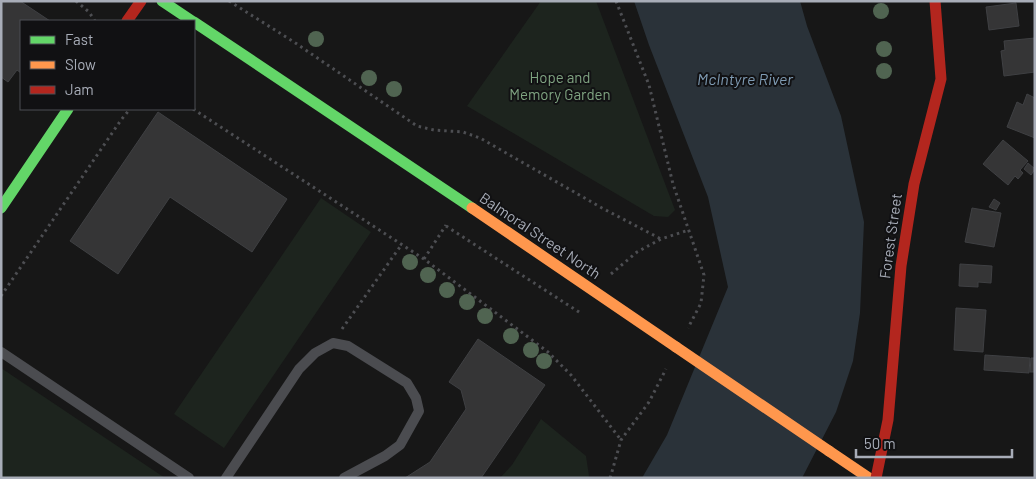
<svg xmlns="http://www.w3.org/2000/svg" width="1036" height="479" font-family="Barlow,sans-serif">
<style>
.green{fill:#1d241e}
.water{fill:#2a3239}
.building{fill:#353536;stroke:#3f4043}
.lines{fill:none;stroke-linecap:round;stroke-linejoin:round}
.path{stroke:#4d4e52;stroke-width:3;stroke-dasharray:2.5 4;stroke-linecap:butt}
.lane{stroke:#4b4c50;stroke-width:10}
.fast{stroke:#63d668;stroke-width:11}
.slow{stroke:#ff974d;stroke-width:11}
.jam{stroke:#b3261e;stroke-width:11}
.slow-bridge{stroke:#ff974d;stroke-width:11}
.tree{fill:#506451}
.labels{text-anchor:middle;stroke-width:4;stroke-linejoin:round;paint-order:stroke}
.park-label{font-size:15px;fill:#7fa381;stroke:#111113}
.street-label{font-size:15px;fill:#a8adb8;stroke:#111113}
.water-label{font-size:16px;font-style:italic;fill:#7f9bb3;stroke:#111113}
</style>
<rect width="100%" height="100%" fill="#171717"/>
<path class="green" d="M 541,1 L 596,1 L 675,210 L 668,217 L 654,216 L 467,106 Z
M 321,198 L 371,232 L 224,448 L 174,414 Z
M 1,368 L 165,478 L 1,478 Z
M 541,419 L 586,456 L 589,476 L 588,478 L 500,478 L 512,465 Z"/>
<path class="water" d="M 634,1 L 800,1 L 807,26 L 841,116 L 864,222 L 860,313 L 853,361 L 836,412 L 802,478 L 642,478 L 667,435 L 728,287 L 708,197 L 649,45 Z"/>
<path class="building" d="M 1,1 L 20,1 L 50,21 L 21,21 L 21,73 L 17,70 L 8,82 L 1,77 Z
M 1016,3 L 1019,26 L 989,30 L 986,7 Z
M 1035,38 L 1035,72 L 1004,76 L 1001,51 L 1005,50 L 1004,41 Z
M 1027,94 L 1035,98 L 1035,138 L 1007,127 L 1017,102 L 1023,105 Z
M 158,112 L 287,199 L 252,252 L 170,197 L 118,274 L 70,241 Z
M 1003,140 L 1028,161 L 1020,170 L 1023,173 L 1018,179 L 1015,176 L 1008,185 L 983,164 Z
M 1028,163 L 1035,169 L 1031,175 L 1024,169 Z
M 994,199 L 1000,203 L 996,210 L 989,207 Z
M 972,208 L 1001,213 L 994,247 L 965,242 Z
M 960,264 L 992,266 L 991,283 L 978,282 L 978,287 L 959,286 Z
M 956,308 L 986,310 L 983,352 L 954,350 Z
M 478,339 L 545,385 L 481,478 L 405,478 L 430,462 L 466,409 L 461,390 L 449,382 Z
M 985,355 L 1030,358 L 1029,373 L 984,370 Z
M 1031,358 L 1035,358 L 1035,372 L 1030,372 Z"/>
<g class="lines">
<path class="path" d="M 76,1 L 89,12 L 95,21
M 229,1 L 294,42 L 417,126 L 434,130 L 463,132 L 480,138 L 602,208 L 661,239
M 616,1 L 649,85 L 673,184 L 704,275 L 701,303 L 688,328
M 193,109 L 424,259 L 548,352 L 571,375 L 621,440
M 446,226 L 582,314
M 424,259 L 446,225
M 611,274 L 637,252 L 661,239 L 689,230
M 1,296 L 121,120 L 130,109
M 342,329 L 402,244
M 610,478 L 611,475 L 621,440 L 649,402 L 666,369"/>
<path class="lane" d="M 1,352 L 189,478
M 226,478 L 299,369 L 315,353 L 333,343 L 348,346 L 407,383 L 416,398 L 419,411 L 400,445 L 385,456 L 344,478"/>
<path class="fast" d="M 162,1 L 192,21
M 194,22 L 472,208
M 1,208 L 68,109"/>
<path class="slow" d="M 472,208 L 676,347
M 829,451 L 869,478"/>
<path class="jam" d="M 127,21 L 141,1
M 876,478 L 888,420 L 901,266 L 914,184 L 941,79 L 935,1"/>
<path class="slow-bridge" d="M 676,347 L 829,451"/>
</g>
<g class="tree">
<circle cx="881" cy="11" r="8"/>
<circle cx="316" cy="39" r="8"/>
<circle cx="884" cy="49" r="8"/>
<circle cx="884" cy="71" r="8"/>
<circle cx="369" cy="78" r="8"/>
<circle cx="394" cy="89" r="8"/>
<circle cx="410" cy="262" r="8"/>
<circle cx="428" cy="275" r="8"/>
<circle cx="447" cy="290" r="8"/>
<circle cx="467" cy="302" r="8"/>
<circle cx="485" cy="316" r="8"/>
<circle cx="511" cy="336" r="8"/>
<circle cx="531" cy="350" r="8"/>
<circle cx="544" cy="361" r="8"/>
</g>
<g class="labels">
<g class="park-label">
<text x="560" y="83">Hope and<tspan x="560" dy="17">Memory Garden</tspan></text>
</g>
<g class="street-label">
<text transform="translate(540 236) rotate(34)" y="5">Balmoral Street North</text>
<text transform="translate(891 236) rotate(-82)" y="5">Forest Street</text>
</g>
<g class="water-label">
<text x="745" y="85">McIntyre River</text>
</g>
</g>
<rect width="1036" height="479" fill="none" stroke="#a8adb8" stroke-width="5"/>
<rect x="20" y="20" width="175" height="90" fill="#111113" stroke="#4d4f55"/>
<rect x="30" y="36" width="25" height="8" fill="#63d668" stroke="#4d4f55"/>
<text x="65" y="45" font-size="15" fill="#a8adb8">Fast</text>
<rect x="30" y="61" width="25" height="8" fill="#ff974d" stroke="#4d4f55"/>
<text x="65" y="70" font-size="15" fill="#a8adb8">Slow</text>
<rect x="30" y="86" width="25" height="8" fill="#b3261e" stroke="#4d4f55"/>
<text x="65" y="95" font-size="15" fill="#a8adb8">Jam</text>
<path d="M856 449v8h156v-8" fill="none" stroke="#a8adb8" stroke-width="2.5"/>
<text x="864" y="449" font-size="15" fill="#a8adb8" stroke="#111113" stroke-width="4" paint-order="stroke">50 m</text>
</svg>
